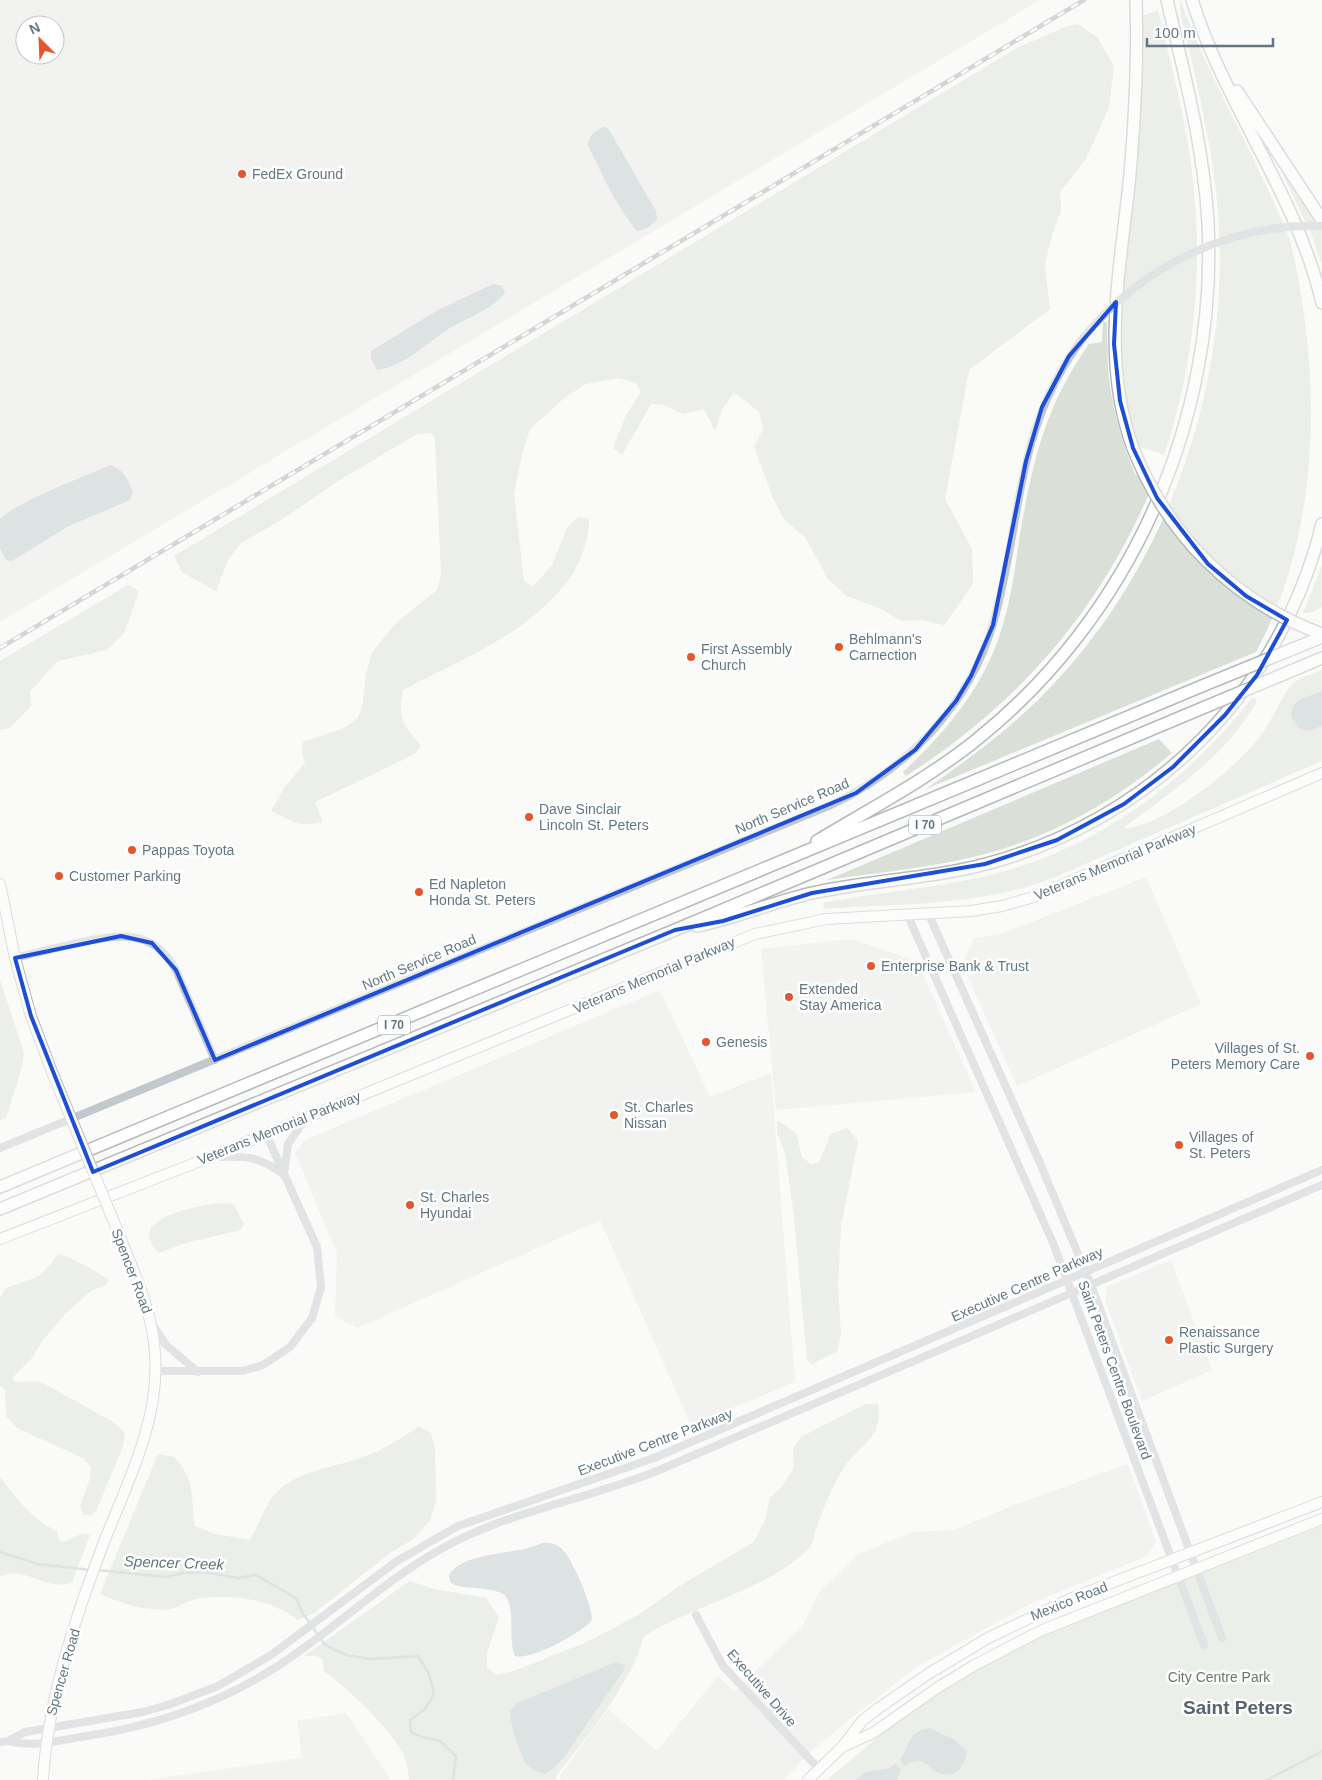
<svg xmlns="http://www.w3.org/2000/svg" width="1322" height="1780" font-family="Arial,sans-serif">
<style>
.built{fill:#e8e9e9;fill-rule:evenodd}
.green{fill:#dadfd7;fill-rule:evenodd}
.water{fill:#bbc7cb}
.lines{fill:none;stroke-linecap:round;stroke-linejoin:round}
.stream{stroke:#bbc7cb;stroke-width:2.5}
.major-casing{stroke:#b5babe;stroke-width:12}
.highway-casing{stroke:#b4b9bd;stroke-width:14}
.minor{stroke:#c3c8cc;stroke-width:8}
.major{stroke:#fff;stroke-width:10}
.highway{stroke:#fff;stroke-width:11}
.rail-casing{stroke:#a2aab0;stroke-width:4.5}
.rail{stroke:#fff;stroke-width:2.5;stroke-dasharray:8;stroke-linecap:butt}
.major-bridge-casing{stroke:#b5babe;stroke-width:12;stroke-linecap:butt}
.highway-bridge-casing{stroke:#b4b9bd;stroke-width:14;stroke-linecap:butt}
.minor-bridge{stroke:#c3c8cc;stroke-width:8}
.major-bridge{stroke:#fff;stroke-width:10}
.highway-bridge{stroke:#fff;stroke-width:11}
.marked{fill:none;stroke:#1d4ed8;stroke-width:4;stroke-linejoin:round}
.poi-dot{fill:#e4572e;stroke:#fff;stroke-width:2}
.labels{text-anchor:middle;stroke-width:5;stroke-linejoin:round;paint-order:stroke}
.shield{fill:#fff;stroke:#939fa8;stroke-width:1}
.shield-label{font-size:12px;font-weight:bold;fill:#657683}
.poi-label{font-size:14px;fill:#657683;stroke:#fff;text-anchor:start}
.street-label{font-size:14px;fill:#657683;stroke:#fff}
.park-label{font-size:14px;fill:#687a64;stroke:#fff}
.water-label{font-size:15px;font-style:italic;fill:#60757c;stroke:#fff}
.district-label{font-size:19px;font-weight:bold;fill:#57646e;stroke:#fff}
</style>
<rect width="100%" height="100%" fill="#fafaf8"/>
<path class="built" d="M 0,0 L 1040,0 L 0,622 ZM 25,25 L 55,25 L 55,55 L 25,55 Z
M 1146,877 L 1201,1004 L 1017,1086 L 962,964 L 974,938 L 1004,933 Z
M 851,939 L 917,961 L 976,1092 L 776,1110 L 761,949 Z
M 660,990 L 710,1097 L 771,1073 L 795,1382 L 691,1425 L 600,1220 L 357,1328 L 335,1316 L 337,1253 L 295,1153 L 305,1140 Z
M 1171,1260 L 1212,1370 L 1142,1401 L 1105,1300 L 1107,1287 Z
M 1128,1464 L 1156,1542 L 1147,1556 L 1032,1603 L 916,1667 L 813,1749 L 783,1780 L 562,1780 L 559,1777 L 608,1709 L 657,1751 L 718,1676 L 734,1692 L 803,1625 L 819,1592 L 858,1555 L 912,1532 L 954,1530 L 1017,1504 Z
M 346,1713 L 391,1780 L 145,1780 L 302,1758 L 297,1721 Z"/>
<path class="green" d="M 1180,0 C 1211,83 1257,158 1290,240 C 1322,374 1322,530 1256,652 L 926,789 C 966,761 1004,733 1039,699 C 1167,573 1235,380 1217,202 C 1213,154 1202,108 1192,61 C 1188,42 1179,18 1180,0 Z
M 1158,11 C 1170,61 1184,112 1191,163 C 1204,263 1196,360 1164,455 L 1138,446 L 1128,416 L 1121,377 L 1120,312 L 1129,227 L 1141,16 Z
M 1078,24 L 1097,37 L 1114,66 L 1109,107 L 1086,159 L 1060,192 L 1061,210 L 1051,238 L 1045,265 L 1050,309 L 969,370 L 945,499 L 972,549 L 973,584 L 944,625 L 921,620 L 902,621 L 879,608 L 847,596 L 828,579 L 805,537 L 784,519 L 773,498 L 754,447 L 763,429 L 759,412 L 734,392 L 722,410 L 715,431 L 704,409 L 683,414 L 663,405 L 651,404 L 622,455 L 613,448 L 626,415 L 641,392 L 636,383 L 619,378 L 585,384 L 562,400 L 530,429 L 522,454 L 514,494 L 524,581 L 533,587 L 552,565 L 567,528 L 578,517 L 589,519 C 587,611 471,654 403,690 C 397,719 403,725 421,746 L 415,754 L 315,802 L 323,822 C 296,827 295,822 271,811 L 285,787 L 305,763 L 302,752 L 303,742 L 342,729 L 358,718 L 363,703 L 366,673 L 373,651 L 397,622 L 437,590 L 441,574 L 435,438 L 431,433 L 417,434 L 338,481 L 283,519 L 241,543 L 228,560 L 216,591 L 182,572 L 174,556 L 1017,48 L 1065,27 Z
M 1278,164 L 1322,230 L 1322,265 L 1312,236 Z
M 1103,322 L 1107,322 C 1108,337 1107,353 1108,368 C 1111,405 1121,440 1135,474 L 1154,482 C 1102,608 1020,703 906,776 L 903,772 C 945,733 982,689 1000,634 C 1011,602 1015,568 1020,534 C 1033,461 1045,406 1089,344 L 1102,342 Z
M 1322,565 L 1322,607 L 1310,613 L 1303,613 Z
M 128,585 L 139,591 L 124,633 L 107,650 L 58,661 L 30,691 L 31,706 L 10,728 L 0,730 L 0,661 Z
M 1322,670 L 1322,691 C 1308,698 1292,696 1291,716 L 1310,731 L 1322,726 L 1322,761 L 1055,877 C 979,907 904,903 824,909 L 823,903 C 882,891 943,888 1002,872 C 1103,844 1188,780 1252,698 L 1256,699 L 1256,703 C 1225,757 1171,792 1123,828 C 1161,830 1240,765 1262,734 C 1270,724 1287,687 1294,682 C 1302,677 1313,674 1322,670 Z
M 1159,739 L 1172,753 C 1116,800 1056,835 985,854 C 934,868 879,872 827,880 Z
M 0,980 L 24,1053 L 22,1067 L 6,1118 L 0,1120 Z
M 777,1120 L 796,1133 L 802,1157 L 811,1164 L 819,1162 L 831,1134 L 848,1128 L 858,1141 L 841,1226 L 838,1287 L 841,1335 L 837,1352 L 812,1364 L 807,1360 L 794,1217 L 785,1152 L 777,1133 Z
M 219,1203 L 233,1204 L 244,1224 L 240,1230 L 182,1244 L 159,1253 C 123,1218 198,1206 219,1203 Z
M 58,1254 L 73,1259 L 109,1279 L 106,1285 L 91,1291 L 67,1312 L 43,1340 L 32,1358 L 12,1378 L 14,1382 C 25,1383 32,1379 43,1383 L 113,1422 L 125,1433 L 123,1446 L 96,1511 L 91,1515 L 83,1515 L 80,1506 L 90,1478 L 91,1467 L 83,1458 L 17,1428 L 6,1416 L 5,1390 L 0,1385 L 0,1298 L 6,1288 C 34,1278 40,1280 58,1254 Z
M 866,1404 L 878,1404 C 883,1440 861,1442 844,1467 C 833,1485 824,1506 817,1526 C 814,1533 814,1542 810,1547 C 773,1588 691,1606 643,1637 C 636,1677 583,1742 557,1775 L 556,1780 L 409,1780 C 408,1772 407,1761 403,1753 C 391,1730 346,1686 324,1671 L 323,1659 L 316,1656 L 304,1656 L 410,1581 L 434,1589 L 486,1598 L 499,1617 L 487,1653 L 487,1668 L 497,1675 L 514,1671 L 589,1641 L 640,1614 L 678,1587 L 754,1542 L 765,1520 L 770,1498 L 782,1487 L 794,1467 L 793,1448 L 801,1437 ZM 602,1668 L 522,1757 L 511,1709 L 517,1703 Z
M 419,1426 L 431,1433 L 435,1449 L 436,1501 L 430,1521 L 412,1540 L 390,1553 L 314,1613 L 298,1620 C 270,1599 231,1593 196,1599 C 187,1601 179,1607 171,1609 C 148,1612 120,1603 100,1594 L 158,1454 L 174,1457 C 197,1482 190,1496 195,1526 L 215,1534 L 250,1540 C 257,1528 266,1505 273,1496 C 295,1470 335,1468 366,1456 C 385,1449 402,1438 419,1426 Z
M 0,1477 C 17,1500 32,1518 57,1532 L 59,1540 L 63,1543 L 81,1534 L 90,1535 L 72,1582 C 57,1590 36,1577 20,1574 C 14,1572 6,1575 0,1576 Z
M 1322,1526 L 1322,1780 L 827,1780 L 891,1726 L 930,1699 L 971,1674 L 1044,1634 Z"/>
<path class="water" d="M 604,127 L 608,128 L 656,211 L 657,219 C 652,226 646,230 637,231 C 616,206 602,175 588,145 C 589,135 595,131 604,127 Z
M 493,284 L 502,286 L 505,293 C 491,310 469,317 450,328 C 426,343 406,366 377,370 L 371,358 L 371,351 L 438,310 Z
M 110,465 C 124,469 127,479 133,492 L 130,500 L 69,526 L 12,561 L 6,560 L 0,548 L 0,519 C 14,503 86,476 110,465 Z
M 1322,691 L 1322,726 L 1310,731 L 1298,728 L 1291,716 C 1292,696 1308,698 1322,691 Z
M 542,1543 C 550,1542 558,1544 564,1551 C 573,1561 593,1607 592,1620 C 582,1633 530,1661 515,1656 C 507,1640 518,1601 501,1593 C 487,1587 468,1589 454,1585 L 450,1582 L 449,1576 C 460,1551 520,1555 542,1543 Z
M 616,1662 L 625,1665 L 624,1670 L 565,1756 L 554,1768 L 545,1774 C 538,1772 532,1770 527,1765 C 521,1758 510,1723 510,1713 C 511,1708 514,1707 517,1703 Z
M 929,1728 L 953,1739 L 967,1751 C 964,1769 955,1780 936,1772 C 930,1769 927,1763 920,1761 C 914,1760 910,1763 905,1766 L 900,1760 C 912,1744 905,1733 929,1728 Z
M 895,1764 L 901,1769 L 897,1780 L 856,1780 C 871,1763 883,1776 895,1764 Z"/>
<g class="lines">
<path class="stream" d="M 0,1552 L 38,1564 L 91,1570
M 97,1570 L 167,1577 L 183,1573 L 205,1572 L 238,1578 L 256,1575 L 296,1598 L 302,1612 L 325,1645 L 346,1655 L 370,1659 L 418,1656 L 429,1674 L 434,1694 L 425,1709 L 410,1720 L 411,1732 L 422,1737 L 440,1741 L 456,1756 L 453,1780
M 1267,1780 L 1322,1751"/>
<defs>
<path id="major" d="M 0,884 L 15,958 L 31,1016 L 52,1072
M 0,1239 L 208,1158 L 755,934 L 826,919 L 971,911 L 1002,906 L 1034,897 L 1322,773
M 844,1746 L 873,1733 L 937,1688 L 975,1665 L 1040,1631 L 1322,1519
M 43,1780 C 48,1698 75,1618 104,1542 C 128,1481 160,1420 155,1353 C 152,1308 132,1268 116,1227
M 808,1780 L 843,1746 L 862,1721 L 876,1710 L 928,1674 L 988,1638 L 1072,1598 L 1322,1502"/>
<path id="highway" d="M 1192,0 C 1225,105 1297,195 1322,303
M 1237,91 L 1322,220
M 1133,448 C 1100,359 1121,266 1130,174 C 1135,116 1138,58 1136,0
M 1303,666 L 1322,658
M 817,841 C 870,809 926,780 975,741 C 1130,618 1218,421 1208,223 C 1204,148 1184,73 1167,0
M 697,926 C 736,918 773,902 812,893 C 870,880 930,879 986,864 C 1152,820 1281,691 1322,524
M 0,1187 L 1202,686
M 0,1209 L 675,930 L 1174,720"/>
</defs>
<use href="#major" class="major-casing"/>
<use href="#highway" class="highway-casing"/>
<path class="minor" d="M 929,915 L 1040,1163 L 1091,1285 L 1222,1638
M 908,916 L 1053,1243 L 1204,1645
M 15,958 C 37,952 60,947 82,942 C 122,934 153,929 176,970 L 215,1060
M 0,1148 L 831,805 C 907,769 969,706 993,624 C 1023,521 1013,430 1083,338
M 214,1157 C 245,1156 257,1155 283,1174
M 284,1173 L 288,1144 L 306,1118
M 153,1325 L 166,1345 L 198,1372
M 156,1371 L 243,1371 L 263,1365 L 290,1347 L 312,1318 L 321,1287 L 317,1247 L 266,1134
M 696,1615 L 723,1666 L 819,1769
M 8,1741 C 34,1748 61,1740 87,1736 C 167,1724 240,1696 305,1647 C 348,1616 388,1580 434,1553 C 504,1511 589,1500 664,1468 C 884,1375 1102,1279 1322,1185
M 0,1742 L 8,1741 L 25,1732 L 143,1712 L 168,1705 L 218,1686 L 271,1655 L 397,1561 L 458,1526 L 654,1458 L 1322,1170"/>
<use href="#major" class="major"/>
<use href="#highway" class="highway"/>
<defs>
<path id="rail" d="M 0,648 L 1084,0"/>
</defs>
<use href="#rail" class="rail-casing"/>
<use href="#rail" class="rail"/>
<defs>
<path id="major-bridge" d="M 52,1072 L 116,1227"/>
<path id="highway-bridge" d="M 1133,448 C 1167,535 1234,602 1322,634
M 1202,686 L 1322,637
M 1174,720 L 1303,666"/>
</defs>
<use href="#major-bridge" class="major-bridge-casing"/>
<use href="#highway-bridge" class="highway-bridge-casing"/>
<path class="minor-bridge" d="M 1083,338 C 1141,267 1229,223 1322,226"/>
<use href="#major-bridge" class="major-bridge"/>
<use href="#highway-bridge" class="highway-bridge"/>
</g>
<path d="M0 0H1322V1780H0ZM 1116,302 L 1114,344 L 1120,401 L 1133,448 L 1157,498 L 1208,564 L 1246,596 L 1287,620 L 1257,675 L 1225,715 L 1173,767 L 1124,804 L 1057,840 L 985,864 L 812,893 L 723,921 L 675,930 L 93,1172 L 31,1016 L 15,958 L 121,936 L 152,943 L 176,970 L 215,1060 L 856,793 L 915,750 L 956,701 L 971,676 L 993,625 L 1026,461 L 1042,407 L 1069,356 Z" fill="#fafaf8" fill-opacity=".55" fill-rule="evenodd"/>
<path class="marked" d="M 1116,302 L 1114,344 L 1120,401 L 1133,448 L 1157,498 L 1208,564 L 1246,596 L 1287,620 L 1257,675 L 1225,715 L 1173,767 L 1124,804 L 1057,840 L 985,864 L 812,893 L 723,921 L 675,930 L 93,1172 L 31,1016 L 15,958 L 121,936 L 152,943 L 176,970 L 215,1060 L 856,793 L 915,750 L 956,701 L 971,676 L 993,625 L 1026,461 L 1042,407 L 1069,356 Z"/>
<g class="poi-dot">
<circle cx="242" cy="174" r="5"/>
<circle cx="839" cy="647" r="5"/>
<circle cx="691" cy="657" r="5"/>
<circle cx="529" cy="817" r="5"/>
<circle cx="132" cy="850" r="5"/>
<circle cx="59" cy="876" r="5"/>
<circle cx="419" cy="892" r="5"/>
<circle cx="871" cy="966" r="5"/>
<circle cx="789" cy="997" r="5"/>
<circle cx="706" cy="1042" r="5"/>
<circle cx="1310" cy="1056" r="5"/>
<circle cx="614" cy="1115" r="5"/>
<circle cx="1179" cy="1145" r="5"/>
<circle cx="410" cy="1205" r="5"/>
<circle cx="1169" cy="1340" r="5"/>
</g>
<g class="labels">
<g class="shield">
<rect x="909" y="815.5" width="32" height="19" rx="4"/>
<rect x="378" y="1015.5" width="32" height="19" rx="4"/>
</g>
<g class="shield-label">
<text x="925" y="829">I 70</text>
<text x="394" y="1029">I 70</text>
</g>
<g class="poi-label">
<text x="252" y="179">FedEx Ground</text>
<text x="849" y="644">Behlmann's<tspan x="849" dy="16">Carnection</tspan></text>
<text x="701" y="654">First Assembly<tspan x="701" dy="16">Church</tspan></text>
<text x="539" y="814">Dave Sinclair<tspan x="539" dy="16">Lincoln St. Peters</tspan></text>
<text x="142" y="855">Pappas Toyota</text>
<text x="69" y="881">Customer Parking</text>
<text x="429" y="889">Ed Napleton<tspan x="429" dy="16">Honda St. Peters</tspan></text>
<text x="881" y="971">Enterprise Bank &amp; Trust</text>
<text x="799" y="994">Extended<tspan x="799" dy="16">Stay America</tspan></text>
<text x="716" y="1047">Genesis</text>
<text x="1300" y="1053" text-anchor="end">Villages of St.<tspan x="1300" dy="16">Peters Memory Care</tspan></text>
<text x="624" y="1112">St. Charles<tspan x="624" dy="16">Nissan</tspan></text>
<text x="1189" y="1142">Villages of<tspan x="1189" dy="16">St. Peters</tspan></text>
<text x="420" y="1202">St. Charles<tspan x="420" dy="16">Hyundai</tspan></text>
<text x="1179" y="1337">Renaissance<tspan x="1179" dy="16">Plastic Surgery</tspan></text>
</g>
<g class="street-label">
<text transform="translate(792 806) rotate(-23)" y="5">North Service Road</text>
<text transform="translate(1115 862) rotate(-23)" y="5">Veterans Memorial Parkway</text>
<text transform="translate(419 962) rotate(-23)" y="5">North Service Road</text>
<text transform="translate(654 975) rotate(-23)" y="5">Veterans Memorial Parkway</text>
<text transform="translate(279 1128) rotate(-22)" y="5">Veterans Memorial Parkway</text>
<text transform="translate(132 1271) rotate(69)" y="5">Spencer Road</text>
<text transform="translate(1027 1284) rotate(-24)" y="5">Executive Centre Parkway</text>
<text transform="translate(1115 1370) rotate(70)" y="5">Saint Peters Centre Boulevard</text>
<text transform="translate(655 1442) rotate(-21)" y="5">Executive Centre Parkway</text>
<text transform="translate(1069 1601) rotate(-22)" y="5">Mexico Road</text>
<text transform="translate(63 1672) rotate(-74)" y="5">Spencer Road</text>
<text transform="translate(762 1688) rotate(49)" y="5">Executive Drive</text>
</g>
<g class="park-label">
<text x="1219" y="1682">City Centre Park</text>
</g>
<g class="water-label">
<text transform="translate(174 1563) rotate(2)" y="5">Spencer Creek</text>
</g>
<g class="district-label">
<text x="1238" y="1714">Saint Peters</text>
</g>
</g>
<g transform="translate(40 40) rotate(336)"><circle r="24" fill="#ffffff" stroke="#c1c8cd"/>
<path d="M0-4L9 19L0 12L-9 19Z" fill="#e4572e"/>
<text y="-8" font-size="14" font-weight="bold" text-anchor="middle" fill="#657683">N</text>
</g>
<path d="M1147 38v8h126v-8" fill="none" stroke="#657683" stroke-width="2.5"/>
<text x="1154" y="38" font-size="15" fill="#657683" stroke="#ffffff" stroke-width="4" paint-order="stroke">100 m</text>
</svg>
